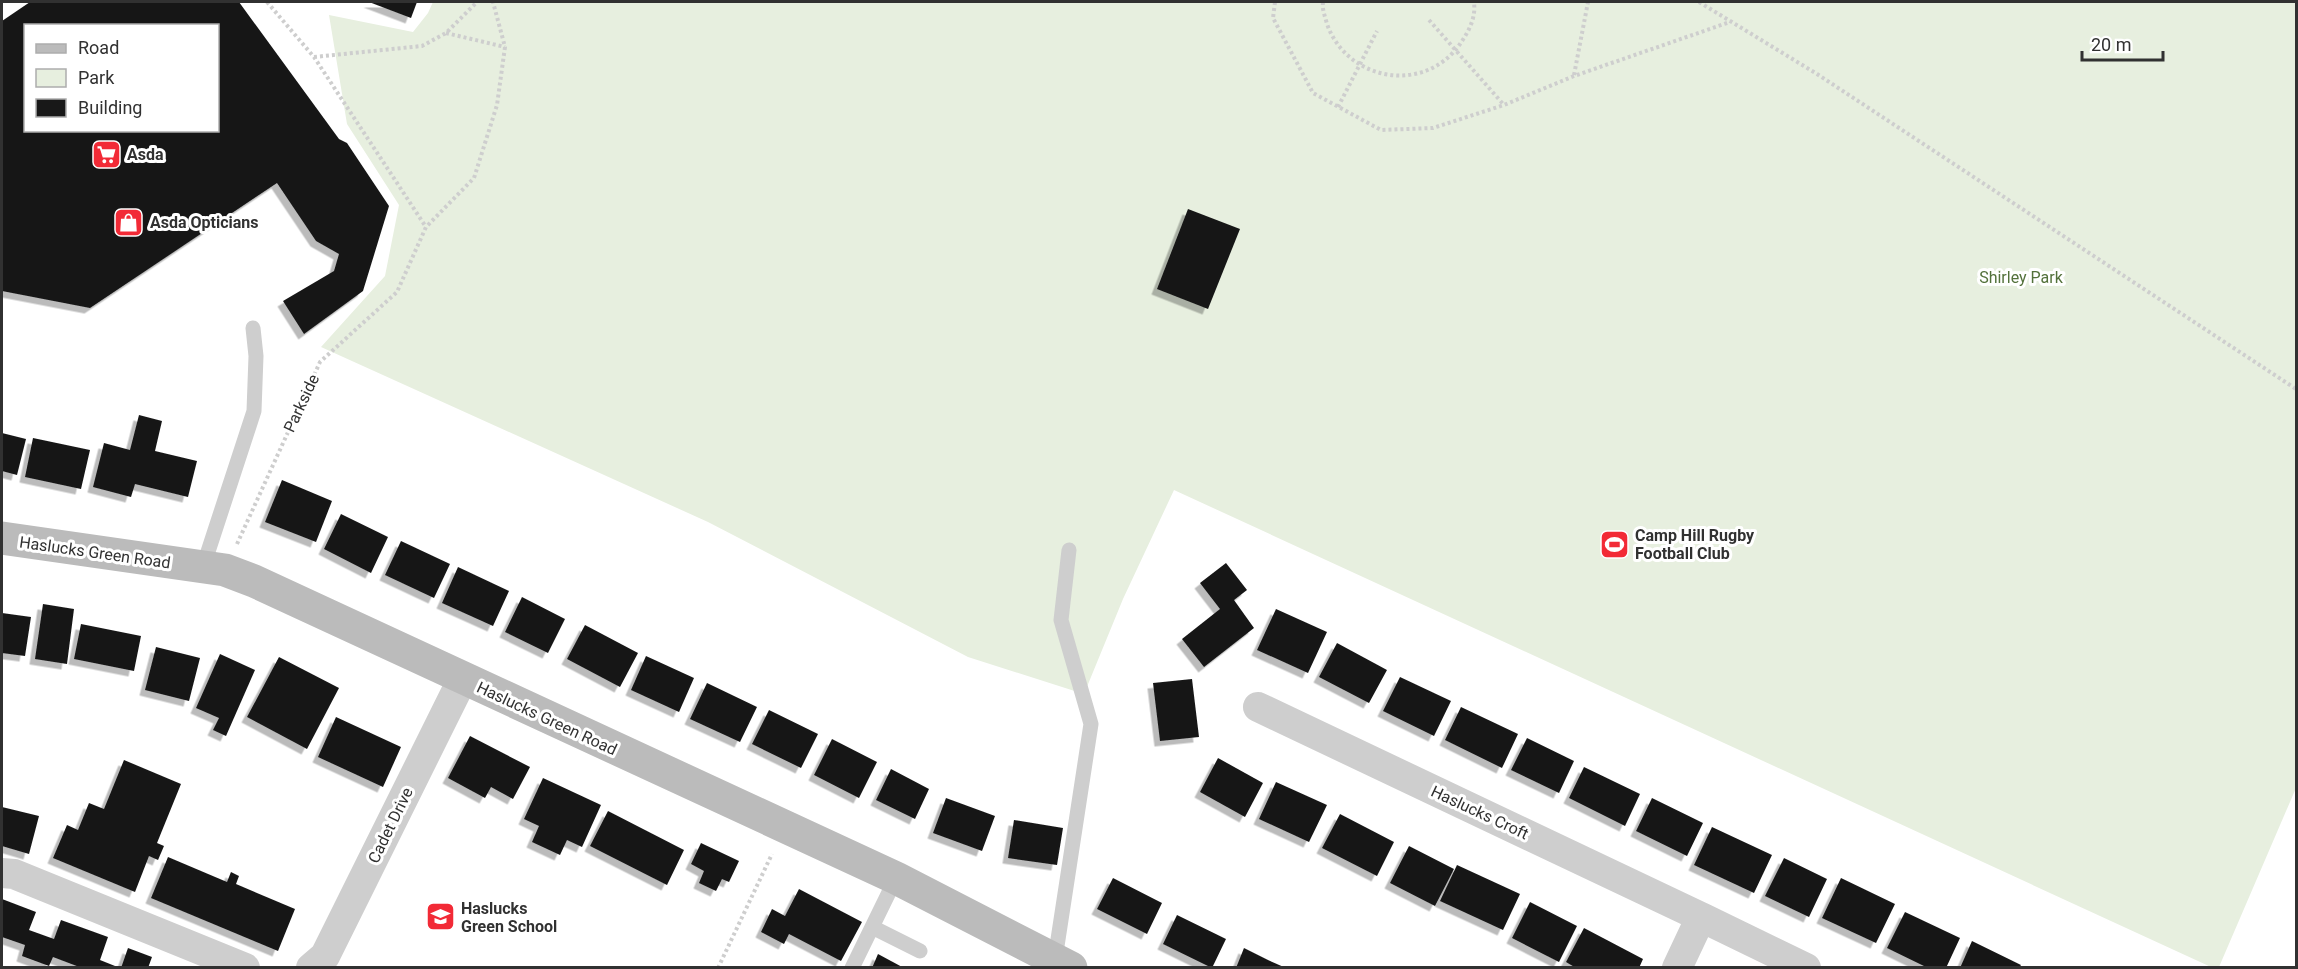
<svg xmlns="http://www.w3.org/2000/svg" width="2298" height="969" font-family="Roboto,sans-serif">
<style>
.green{fill:#e7efdf}
.building{fill:#181818;fill-rule:evenodd;filter:url(#shadow)}
.lines{fill:none;stroke-linecap:round;stroke-linejoin:round}
.path{stroke:#cecece;stroke-width:4;stroke-dasharray:3 3;stroke-linecap:butt}
.lane{stroke:#cecece;stroke-width:15}
.street{stroke:#cecece;stroke-width:30}
.secondary{stroke:#bbb;stroke-width:33}
.labels{text-anchor:middle;stroke-width:6;stroke-linejoin:round;paint-order:stroke}
.poi-label{font-size:16px;font-weight:bold;fill:#313131;stroke:#fff;text-anchor:start}
.park-label{font-size:16px;fill:#53713b;stroke:#fff}
.street-label{font-size:16px;fill:#313131;stroke:#fff}
</style>
<defs>
<filter id="shadow"><feDropShadow dx="-5.5" dy="5.5" stdDeviation="0" flood-color="#0004"/></filter>
</defs>
<rect width="100%" height="100%" fill="#fff"/>
<path class="green" d="M 433,2 L 2296,2 L 2296,788 L 2219,967 L 2211,967 L 1174,490 L 1123,599 L 1084,694 L 968,657 L 708,522 L 321,347 L 385,276 L 399,205 L 347,124 L 329,15 L 413,32 L 428,13 Z"/>
<path class="building" d="M 30,2 L 239,2 L 339,139 L 347,143 L 389,206 L 363,291 L 304,334 L 283,301 L 334,271 L 339,254 L 316,241 L 277,183 L 90,308 L 2,291 L 2,21 ZM 26,26 L 218,26 L 218,130 L 26,130 Z
M 369,2 L 417,2 L 411,18 Z
M 1188,209 L 1240,229 L 1208,309 L 1157,289 Z
M 139,415 L 162,421 L 155,451 L 197,461 L 188,497 L 135,484 L 131,497 L 93,487 L 104,443 L 130,450 Z
M 2,433 L 26,439 L 17,475 L 2,471 Z
M 33,438 L 90,450 L 81,489 L 25,477 Z
M 282,480 L 332,501 L 316,542 L 265,522 Z
M 341,514 L 388,537 L 371,573 L 324,549 Z
M 401,541 L 450,564 L 434,598 L 385,575 Z
M 1226,563 L 1247,590 L 1234,600 L 1254,628 L 1204,667 L 1182,639 L 1220,609 L 1200,583 Z
M 458,567 L 509,591 L 493,626 L 442,603 Z
M 522,597 L 565,619 L 548,653 L 505,632 Z
M 43,604 L 74,609 L 67,664 L 35,659 Z
M 1276,609 L 1327,632 L 1308,673 L 1257,650 Z
M 2,613 L 31,617 L 25,656 L 2,653 Z
M 81,624 L 141,636 L 134,671 L 74,659 Z
M 585,625 L 638,653 L 620,687 L 567,659 Z
M 1337,643 L 1387,670 L 1369,703 L 1319,677 Z
M 156,647 L 200,658 L 189,701 L 145,690 Z
M 220,654 L 255,670 L 226,736 L 213,730 L 219,718 L 196,708 Z
M 646,656 L 694,678 L 679,712 L 631,690 Z
M 279,657 L 339,688 L 307,749 L 247,717 Z
M 1400,677 L 1451,701 L 1434,736 L 1383,711 Z
M 1192,679 L 1199,737 L 1160,741 L 1153,683 Z
M 707,683 L 757,707 L 740,742 L 690,719 Z
M 1461,707 L 1518,734 L 1502,768 L 1445,740 Z
M 769,710 L 818,734 L 801,768 L 752,744 Z
M 336,717 L 401,747 L 383,787 L 318,757 Z
M 470,736 L 530,767 L 513,799 L 491,787 L 485,798 L 448,778 Z
M 1527,738 L 1574,761 L 1559,793 L 1511,770 Z
M 832,739 L 877,762 L 859,798 L 814,775 Z
M 1218,758 L 1263,783 L 1245,817 L 1200,792 Z
M 124,760 L 181,784 L 157,843 L 164,846 L 158,860 L 149,856 L 135,892 L 53,858 L 67,825 L 78,830 L 89,803 L 104,809 Z
M 1584,767 L 1640,794 L 1625,826 L 1569,798 Z
M 891,769 L 929,789 L 915,819 L 876,800 Z
M 543,778 L 601,805 L 582,847 L 567,840 L 560,855 L 532,842 L 539,826 L 524,819 Z
M 1276,782 L 1327,805 L 1309,842 L 1259,819 Z
M 946,798 L 995,816 L 982,851 L 933,833 Z
M 1652,798 L 1703,823 L 1687,856 L 1636,831 Z
M 2,807 L 39,816 L 29,854 L 2,846 Z
M 608,811 L 684,850 L 667,885 L 590,846 Z
M 1340,814 L 1394,842 L 1377,876 L 1322,848 Z
M 1014,820 L 1063,828 L 1057,865 L 1008,858 Z
M 1712,827 L 1772,855 L 1754,893 L 1694,865 Z
M 701,843 L 739,861 L 729,882 L 722,879 L 716,891 L 699,883 L 704,871 L 691,864 Z
M 1409,846 L 1454,869 L 1435,906 L 1390,883 Z
M 168,857 L 227,882 L 231,872 L 239,876 L 236,884 L 295,909 L 278,951 L 151,898 Z
M 1784,858 L 1827,879 L 1809,917 L 1765,896 Z
M 1457,865 L 1520,894 L 1503,930 L 1440,901 Z
M 1113,878 L 1162,903 L 1147,934 L 1097,909 Z
M 1841,878 L 1895,904 L 1876,943 L 1822,918 Z
M 799,889 L 862,922 L 841,961 L 789,934 L 784,944 L 761,932 L 772,909 L 785,916 Z
M 2,899 L 36,912 L 29,930 L 54,939 L 61,920 L 108,937 L 100,960 L 120,968 L 82,968 L 53,957 L 49,966 L 22,956 L 25,945 L 2,937 Z
M 1530,902 L 1577,926 L 1559,962 L 1512,938 Z
M 1905,912 L 1960,938 L 1946,968 L 1928,968 L 1887,948 Z
M 1177,915 L 1226,939 L 1212,968 L 1163,944 Z
M 1584,928 L 1643,959 L 1639,968 L 1576,968 L 1566,962 Z
M 1972,941 L 2021,965 L 2019,968 L 1960,968 Z
M 128,948 L 152,957 L 148,968 L 121,968 Z
M 1244,948 L 1268,960 L 1286,968 L 1236,968 Z
M 878,954 L 904,968 L 872,968 Z"/>
<g class="lines">
<path class="path" d="M 267,2 L 314,57 L 426,227
M 1275,2 L 1273,18 L 1313,93 L 1381,130 L 1433,128 L 1504,105 L 1574,76 L 1730,22
M 1323,2 C 1322,10 1325,16 1327,24 C 1347,81 1424,95 1460,44 C 1469,31 1476,18 1474,2
M 1699,2 L 1817,74 L 2296,389
M 1429,20 L 1504,105
M 446,33 L 505,47
M 314,57 L 422,46 L 446,33 L 477,2
M 1574,75 L 1588,2
M 1338,107 L 1377,31
M 237,544 L 320,362 L 397,292 L 426,227 L 474,178 L 497,105 L 505,47 L 493,2
M 718,968 L 772,854"/>
<path class="lane" d="M 203,567 L 254,411 L 256,356 L 253,328
M 872,927 L 920,951
M 1055,959 L 1091,724 L 1061,620 L 1069,550
M 852,968 L 896,878"/>
<path class="street" d="M 1258,707 L 1701,917 L 1677,968
M 2,873 L 14,874 L 245,968
M 1701,917 L 1806,968
M 311,968 L 325,956 L 463,678"/>
<path class="secondary" d="M 2,538 L 225,570 L 254,581 L 896,878 L 1071,968"/>
</g>
<defs>
<symbol id="supermarket-square" viewBox="-11 -11 22 22"><rect x="-9" y="-9" width="18" height="18" rx="4" fill="#f22a36" stroke="#fff"/><path d="M-6-5.5h2.5l.6 2H6L4.5 2H-2.5L-4.4-4H-6ZM-1.5 3.2a1.3 1.3 0 1 0 .1 0ZM3 3.2a1.3 1.3 0 1 0 .1 0Z" fill="#fff"/></symbol>
<symbol id="shop-square" viewBox="-11 -11 22 22"><rect x="-9" y="-9" width="18" height="18" rx="4" fill="#f22a36" stroke="#fff"/><path d="M-5-2.5h2.3a2.7 3.5 0 0 1 5.4 0H5L5.5 6h-11ZM-1.5-2.5h3a1.5 2.3 0 0 0-3 0Z" fill="#fff"/></symbol>
<symbol id="stadium-square" viewBox="-11 -11 22 22"><rect x="-9" y="-9" width="18" height="18" rx="4" fill="#f22a36" stroke="#fff"/><path d="M0-5a6.5 5 0 1 0 0 10a6.5 5 0 1 0 0-10ZM-3.5-1.8h7v3.6h-7Z" fill="#fff"/></symbol>
<symbol id="school-square" viewBox="-11 -11 22 22"><rect x="-9" y="-9" width="18" height="18" rx="4" fill="#f22a36" stroke="#fff"/><path d="M0-5L7-2L0 1L-7-2ZM-4 1L0 2.5L4 1V4Q0 6-4 4Z" fill="#fff"/></symbol>
</defs>
<g fill-rule="evenodd">
<use href="#supermarket-square" x="90" y="138" width="33" height="33"/>
<use href="#shop-square" x="112" y="206" width="33" height="33"/>
<use href="#stadium-square" x="1598" y="528" width="33" height="33"/>
<use href="#school-square" x="424" y="900" width="33" height="33"/>
</g>
<g class="labels">
<g class="poi-label">
<text x="127" y="160">Asda</text>
<text x="150" y="228">Asda Opticians</text>
<text x="1635" y="541">Camp Hill Rugby<tspan x="1635" dy="18">Football Club</tspan></text>
<text x="461" y="914">Haslucks<tspan x="461" dy="18">Green School</tspan></text>
</g>
<g class="park-label">
<text x="2021" y="283">Shirley Park</text>
</g>
<g class="street-label">
<text transform="translate(301 403) rotate(-65)" y="6">Parkside</text>
<text transform="translate(95 552) rotate(8)" y="6">Haslucks Green Road</text>
<text transform="translate(547 718) rotate(25)" y="6">Haslucks Green Road</text>
<text transform="translate(1480 812) rotate(25)" y="6">Haslucks Croft</text>
<text transform="translate(390 825) rotate(-64)" y="6">Cadet Drive</text>
</g>
</g>
<rect width="2298" height="969" fill="none" stroke="#313131" stroke-width="6"/>
<rect x="24" y="24" width="195" height="108" fill="#ffffff" stroke="#adadad" stroke-width="1.5"/>
<rect x="36" y="44" width="30" height="9" fill="#bbbbbb" stroke="#adadad" stroke-width="1.5"/>
<text x="78" y="54" font-size="18" fill="#313131">Road</text>
<rect x="36" y="69" width="30" height="18" fill="#e7efdf" stroke="#adadad" stroke-width="1.5"/>
<text x="78" y="84" font-size="18" fill="#313131">Park</text>
<rect x="36" y="99" width="30" height="18" fill="#181818" stroke="#adadad" stroke-width="1.5"/>
<text x="78" y="114" font-size="18" fill="#313131">Building</text>
<path d="M2082 51v9h81v-9" fill="none" stroke="#313131" stroke-width="3"/>
<text x="2091" y="51" font-size="18" fill="#313131" stroke="#ffffff" stroke-width="4.5" paint-order="stroke">20 m</text>
</svg>
